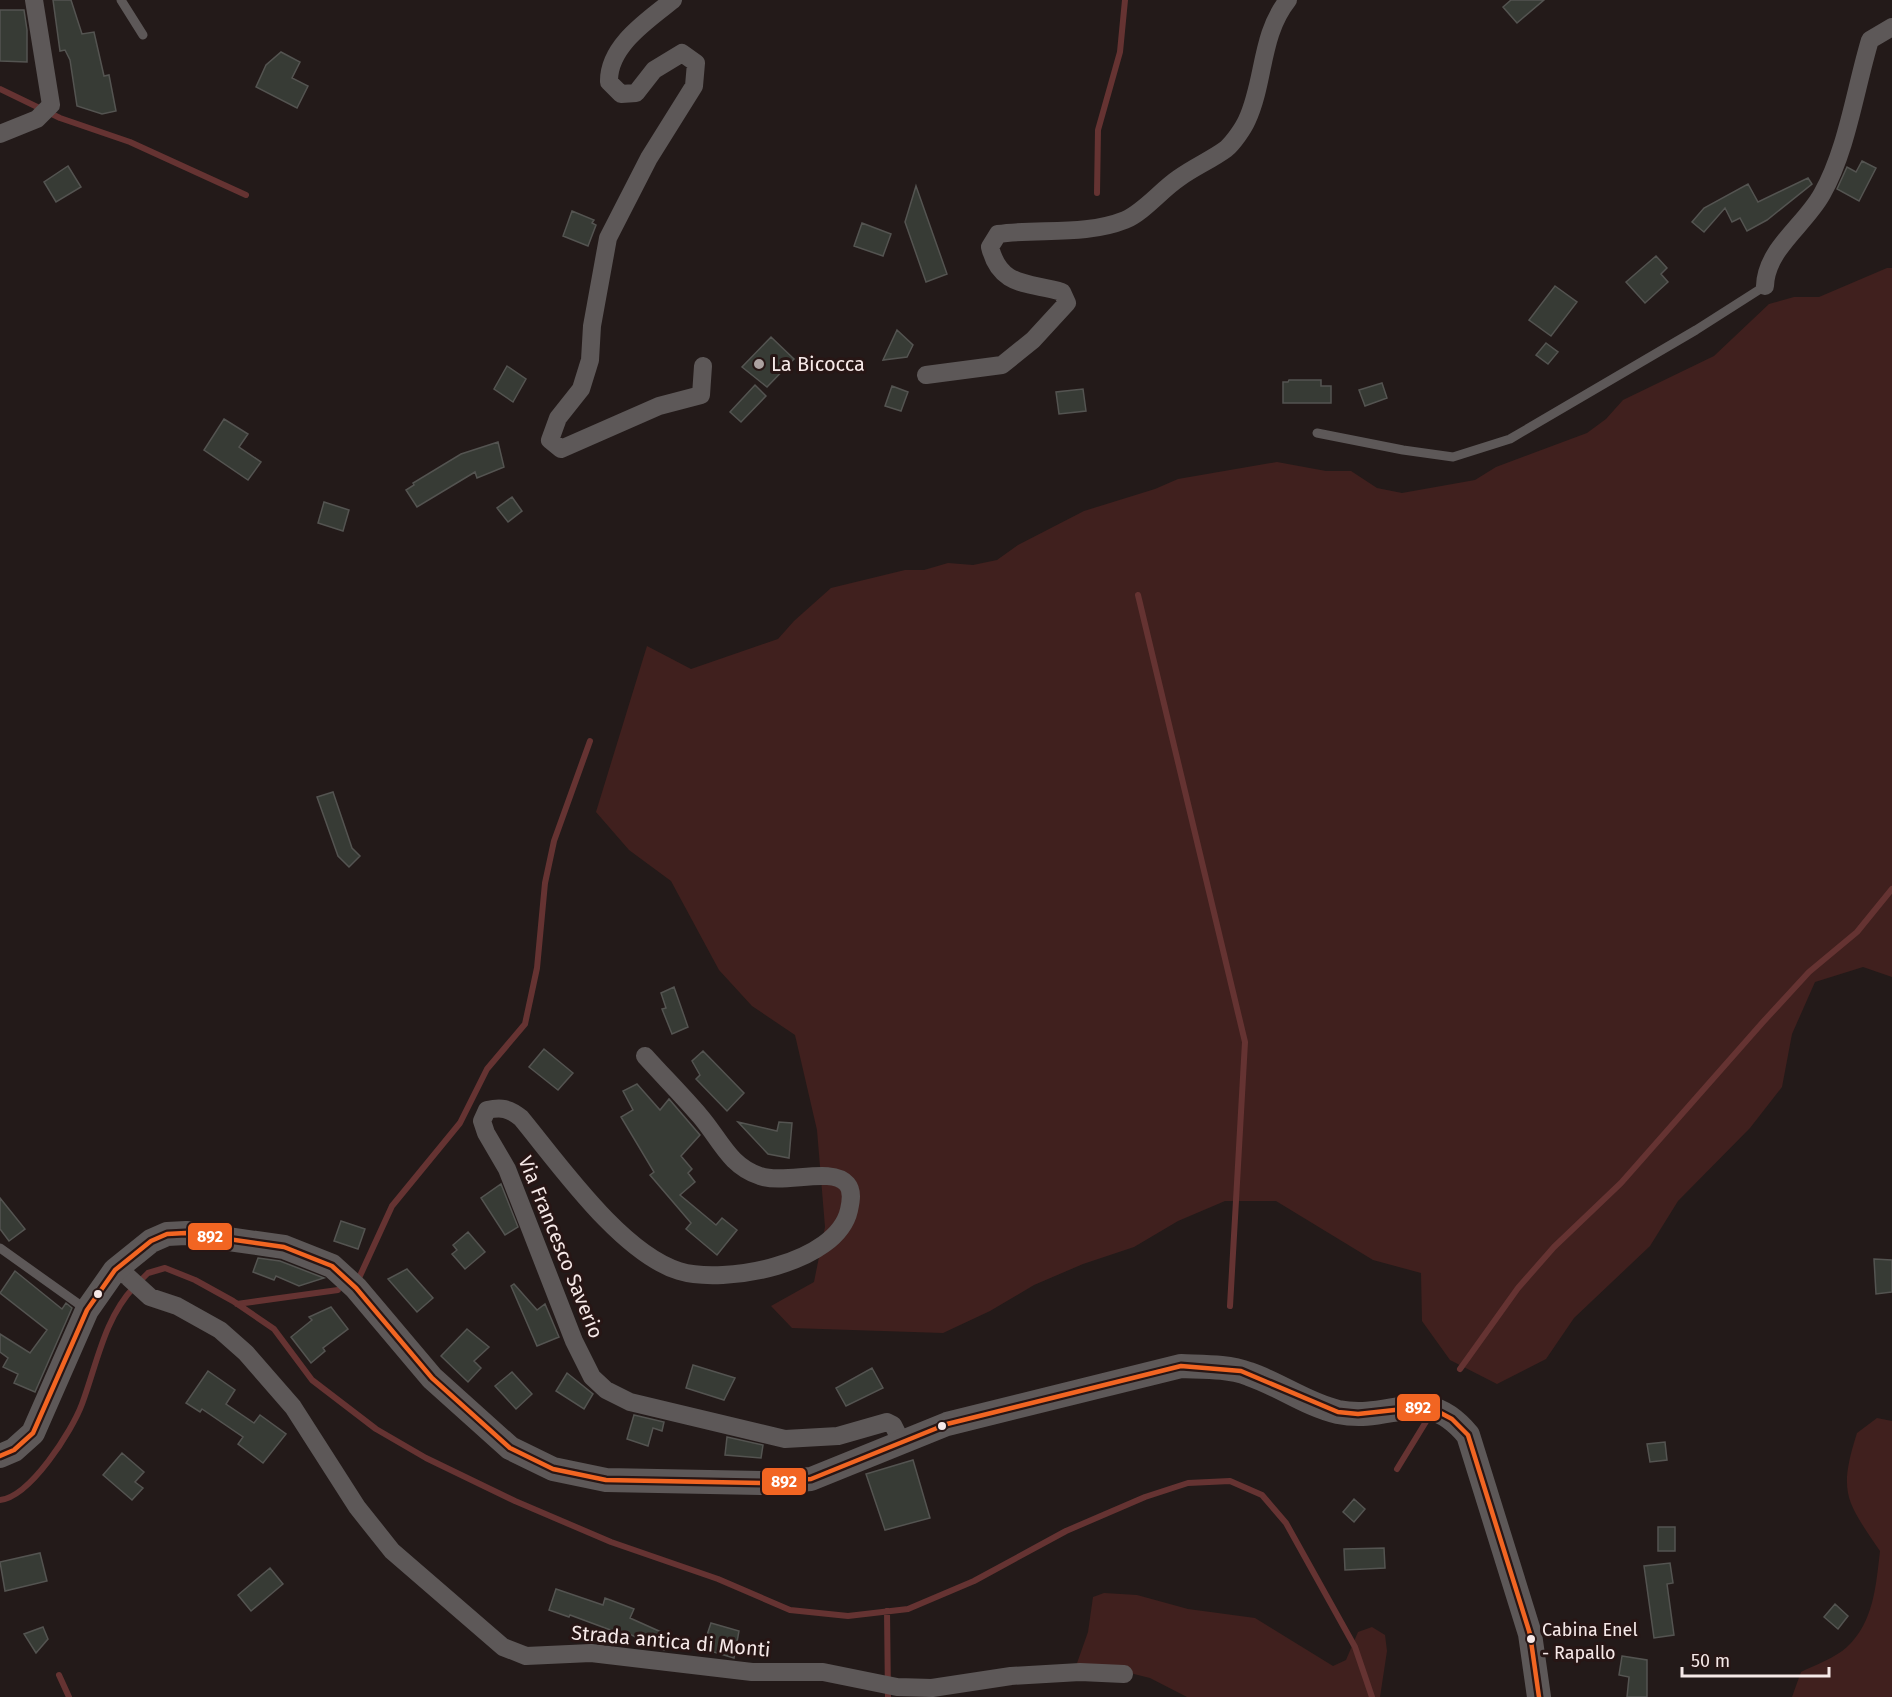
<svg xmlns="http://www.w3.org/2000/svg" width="1892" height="1697" font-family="'Fira Sans',sans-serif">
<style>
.green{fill:#40201e}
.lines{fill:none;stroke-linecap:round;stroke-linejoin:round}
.stream{stroke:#653332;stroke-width:6}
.building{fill:#373b35;stroke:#545451;stroke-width:1.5}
.service{stroke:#5d5858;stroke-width:9}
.minor{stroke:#5d5858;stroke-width:18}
.tertiary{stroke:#5d5858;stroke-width:24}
.bus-1-casing{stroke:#271615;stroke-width:9}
.bus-1{stroke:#f26522;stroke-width:4.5}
.poi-dot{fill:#aca1a0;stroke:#271615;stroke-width:2}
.bus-dot{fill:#f6e9e8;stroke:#271615;stroke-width:2}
.labels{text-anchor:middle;stroke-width:6;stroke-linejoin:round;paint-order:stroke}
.bus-label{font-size:18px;fill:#f6e9e8;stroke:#271615;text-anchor:start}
.poi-label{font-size:20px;fill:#f6e9e8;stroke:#271615;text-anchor:start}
.street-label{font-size:20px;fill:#f6e9e8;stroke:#271615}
.line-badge{stroke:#271615;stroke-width:2}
.badge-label{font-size:16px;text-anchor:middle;font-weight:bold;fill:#fff}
</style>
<rect width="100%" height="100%" fill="#231a19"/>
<path class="green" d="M 1887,268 L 1892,268 L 1892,977 L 1863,967 L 1815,982 L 1792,1034 L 1782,1087 L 1750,1128 L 1678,1201 L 1650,1246 L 1574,1318 L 1546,1359 L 1497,1384 L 1450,1360 L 1422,1321 L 1421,1273 L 1373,1260 L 1276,1201 L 1225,1201 L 1178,1221 L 1134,1247 L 1083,1264 L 1034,1285 L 990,1311 L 943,1333 L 792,1328 L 771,1306 L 814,1282 L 825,1227 L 817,1130 L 795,1035 L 752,1006 L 719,970 L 671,881 L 629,850 L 596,812 L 647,646 L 691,669 L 778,639 L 794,621 L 831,588 L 905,570 L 924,570 L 948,563 L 973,565 L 997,560 L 1018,545 L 1084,511 L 1155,489 L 1178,479 L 1277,462 L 1326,471 L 1351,471 L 1377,488 L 1402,493 L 1475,480 L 1496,467 L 1587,433 L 1606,419 L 1623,400 L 1714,356 L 1769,304 L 1794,297 L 1819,297 Z
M 1877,1418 L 1892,1421 L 1892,1697 L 1792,1697 L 1801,1672 C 1815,1665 1835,1658 1847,1647 C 1874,1622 1876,1585 1880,1551 C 1846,1501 1838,1493 1857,1433 Z
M 1104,1593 L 1137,1595 L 1188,1609 L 1255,1618 L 1333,1666 L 1346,1660 L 1358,1632 L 1372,1627 L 1385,1635 L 1387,1651 L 1380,1697 L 1187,1697 L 1150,1678 L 1126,1672 L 1076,1666 L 1088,1632 L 1093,1597 Z"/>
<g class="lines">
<path class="stream" d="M 0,89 L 60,118 L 130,142 L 246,195
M 1097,193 L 1098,130 L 1120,52 L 1125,0
M 1138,595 L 1245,1042 L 1230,1306
M 143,1278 L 148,1273 L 165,1268 L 195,1280 L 233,1301 L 274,1329 L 312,1380 L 376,1429 L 426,1458 L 515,1501 L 611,1542 L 718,1579 L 790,1610 L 848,1616 L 908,1609 L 974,1581 L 1066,1531 L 1145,1497 L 1188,1483 L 1230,1481 L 1262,1495 L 1286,1523 L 1355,1647 L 1372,1697
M 359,1278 L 392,1206 L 460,1123 L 487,1069 L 525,1024 L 537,968 L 545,883 L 554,841 L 590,741
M 237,1304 L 338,1290
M 1460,1369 L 1518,1288 L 1554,1247 L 1621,1183 L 1763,1022 L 1809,972 L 1857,932 L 1892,889
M 1397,1469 L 1427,1420
M 0,1500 C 30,1497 72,1431 82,1404 C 97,1364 104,1319 134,1287
M 887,1611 L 888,1697
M 59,1675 L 69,1697"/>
</g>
<path class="building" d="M 53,0 L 71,0 L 82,34 L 94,32 L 104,76 L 109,75 L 116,111 L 102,114 L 77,106 L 70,60 L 65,50 L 60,51 Z
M 1511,0 L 1544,0 L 1517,23 L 1503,7 Z
M 0,10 L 24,10 L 27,30 L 27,62 L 0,61 Z
M 281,52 L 300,62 L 292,78 L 308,86 L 297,108 L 256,87 L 266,65 Z
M 1862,161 L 1876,168 L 1859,201 L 1837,189 L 1847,167 L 1856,172 Z
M 68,166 L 81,187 L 56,202 L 44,182 Z
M 1808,178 L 1812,184 L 1767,220 L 1747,231 L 1740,218 L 1732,222 L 1725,208 L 1704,232 L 1692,222 L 1704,208 L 1748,184 L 1758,202 Z
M 916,186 L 947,274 L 926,282 L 905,222 Z
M 572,211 L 594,220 L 592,223 L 596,225 L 588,246 L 563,236 Z
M 862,223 L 891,234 L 883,256 L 854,246 Z
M 1656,256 L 1667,268 L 1661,274 L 1668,282 L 1645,303 L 1626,282 Z
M 1555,286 L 1577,302 L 1551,336 L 1529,320 Z
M 897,330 L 913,345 L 907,357 L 883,360 Z
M 771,337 L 794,359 L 767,387 L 742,367 Z
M 1546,343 L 1558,352 L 1548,364 L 1536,355 Z
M 507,366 L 526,379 L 513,402 L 494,389 Z
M 1289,380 L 1321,380 L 1321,386 L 1331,386 L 1331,403 L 1283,403 L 1283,382 L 1288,382 Z
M 1382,383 L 1387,398 L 1365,406 L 1359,390 Z
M 755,385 L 766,396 L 741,422 L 730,412 Z
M 892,386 L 908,392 L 901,411 L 885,406 Z
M 1083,389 L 1086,411 L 1059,414 L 1056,392 Z
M 224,419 L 248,434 L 239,447 L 261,462 L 248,480 L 204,450 Z
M 498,442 L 504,467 L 477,478 L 475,472 L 417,507 L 406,490 L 414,485 L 413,483 L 461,454 Z
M 512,497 L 522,511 L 508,522 L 497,508 Z
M 324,502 L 349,510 L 343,531 L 318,523 Z
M 333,792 L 352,848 L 360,856 L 349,867 L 338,856 L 317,797 Z
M 674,987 L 688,1027 L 672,1034 L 662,1009 L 666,1008 L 661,993 Z
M 544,1049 L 573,1073 L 558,1090 L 529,1067 Z
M 703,1051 L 744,1093 L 727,1111 L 696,1079 L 700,1075 L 692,1061 Z
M 637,1084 L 660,1110 L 669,1099 L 700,1135 L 681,1156 L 692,1169 L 688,1173 L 695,1182 L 680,1195 L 716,1225 L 722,1218 L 737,1230 L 717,1255 L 686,1229 L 691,1223 L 650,1175 L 654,1172 L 621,1117 L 633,1110 L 623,1091 Z
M 738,1122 L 777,1131 L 779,1122 L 792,1123 L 789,1158 L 768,1154 Z
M 501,1184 L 518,1227 L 505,1235 L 481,1198 Z
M 0,1198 L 25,1229 L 9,1241 L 0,1229 Z
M 341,1221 L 365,1229 L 358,1249 L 334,1241 Z
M 468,1232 L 485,1252 L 465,1269 L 452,1254 L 457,1250 L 453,1245 Z
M 258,1258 L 280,1261 L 324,1278 L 299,1286 L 276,1276 L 274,1280 L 253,1272 Z
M 1874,1259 L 1892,1260 L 1892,1292 L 1876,1294 Z
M 407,1269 L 433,1298 L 417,1312 L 388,1279 Z
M 15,1271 L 62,1309 L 66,1303 L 72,1308 L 35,1392 L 14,1383 L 18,1374 L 3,1367 L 8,1358 L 0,1352 L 0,1334 L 30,1353 L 47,1330 L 0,1293 Z
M 514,1284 L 537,1310 L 545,1304 L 559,1337 L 537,1346 L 511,1286 Z
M 331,1307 L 348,1329 L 323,1348 L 325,1351 L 311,1363 L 291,1337 L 312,1320 L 309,1317 Z
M 467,1329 L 489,1347 L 474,1361 L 481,1368 L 468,1382 L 441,1356 Z
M 693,1365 L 735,1378 L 724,1400 L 686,1388 Z
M 872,1368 L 883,1388 L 846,1406 L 836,1388 Z
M 208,1371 L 235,1390 L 226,1404 L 254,1423 L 260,1415 L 286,1434 L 263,1463 L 238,1444 L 243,1437 L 202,1409 L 200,1412 L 186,1403 Z
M 512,1372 L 532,1394 L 516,1409 L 495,1386 Z
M 567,1373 L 593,1394 L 584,1409 L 556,1391 Z
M 634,1415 L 664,1422 L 662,1431 L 653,1428 L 648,1446 L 627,1439 Z
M 727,1437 L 763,1445 L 761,1458 L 725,1455 Z
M 1665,1442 L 1667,1460 L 1650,1462 L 1647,1444 Z
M 122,1453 L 144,1472 L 135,1482 L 143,1488 L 132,1500 L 103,1475 Z
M 913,1460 L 930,1518 L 885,1530 L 866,1474 Z
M 1354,1499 L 1365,1509 L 1354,1522 L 1343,1512 Z
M 1658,1527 L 1675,1527 L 1675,1551 L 1658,1551 Z
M 1384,1548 L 1385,1568 L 1345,1570 L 1344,1549 Z
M 40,1553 L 47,1581 L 5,1591 L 0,1562 Z
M 1670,1563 L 1673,1583 L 1667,1584 L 1674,1635 L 1654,1638 L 1644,1566 Z
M 270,1568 L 283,1584 L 251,1611 L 238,1595 Z
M 556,1589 L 603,1605 L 605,1598 L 634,1609 L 630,1618 L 670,1636 L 664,1650 L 625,1632 L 624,1635 L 570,1615 L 569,1617 L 549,1610 Z
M 1835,1604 L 1848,1616 L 1838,1629 L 1824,1617 Z
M 711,1623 L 739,1631 L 734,1658 L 707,1650 L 709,1642 L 705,1641 Z
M 43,1627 L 48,1639 L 36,1653 L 24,1634 Z
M 1622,1656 L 1647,1660 L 1647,1697 L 1627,1697 L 1629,1677 L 1619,1675 Z"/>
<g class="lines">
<path class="service" d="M 121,0 L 143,35
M 1317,433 L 1403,450 L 1453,457 L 1510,439 L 1696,330 L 1765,286
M 0,1248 L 87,1310"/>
<path class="minor" d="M 673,0 C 648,20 608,46 609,82 L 621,94 L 636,93 L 654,70 L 682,53 L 696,63 L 694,86 L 649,158 L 608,238 L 592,326 L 590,360 L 581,389 L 558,418 L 550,440 L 561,449 L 659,406 L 701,395 L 703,366
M 0,134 L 37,119 L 51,105 L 34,0
M 1765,286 C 1766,249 1805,225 1822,194 C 1847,150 1855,90 1870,40 L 1892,27
M 926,375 L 1002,365 L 1033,340 L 1067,303 L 1062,292 C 1029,282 1000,288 990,247 L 998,234 C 1039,228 1085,236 1125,220 C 1144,212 1161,190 1179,178 C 1194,167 1211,160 1226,149 C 1233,143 1243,129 1247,120 C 1265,81 1260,35 1288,0
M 645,1056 C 663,1076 683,1096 700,1116 C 720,1139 729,1166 760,1176 C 784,1185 832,1166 847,1184 C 853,1191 851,1201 849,1210 C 837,1264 724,1285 679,1271 C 621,1253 559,1164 521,1118 C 509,1108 501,1107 487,1110 L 482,1121 L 486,1133 L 507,1169 L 574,1341 L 592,1377 L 606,1390 L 630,1402 L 785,1439 L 838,1436 L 887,1422 L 893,1425 L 902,1443
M 115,1270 L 127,1276 L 150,1297 L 177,1306 L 220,1330 L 246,1353 L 293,1407 L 357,1507 L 392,1551 L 503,1647 L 526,1656 L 591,1653 L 752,1672 L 823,1672 L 897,1687 L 932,1688 L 1011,1676 L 1080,1672 L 1124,1674"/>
<path class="tertiary" d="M 0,1456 L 14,1450 L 33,1433 L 87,1310 L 115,1270 L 151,1241 L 167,1234 L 186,1233 L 284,1247 L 332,1266 L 356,1288 L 432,1378 L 510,1448 L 553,1469 L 606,1480 L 761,1483 L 811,1479 L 947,1424 L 1181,1366 C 1204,1367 1227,1366 1249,1374 C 1279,1384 1307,1405 1338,1412 C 1394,1423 1424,1382 1468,1435 L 1530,1634 L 1539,1697"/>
<defs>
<path id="bus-1" d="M 0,1456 L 14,1450 L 33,1433 L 87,1310 L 115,1270 L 151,1241 L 167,1234 L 186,1233 L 284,1247 L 332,1266 L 356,1288 L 432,1378 L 510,1448 L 553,1469 L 606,1480 L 761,1483 L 811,1479 L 947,1424 L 1181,1366 L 1241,1371 L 1338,1412 L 1358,1414 L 1422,1407 L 1437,1411 L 1452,1419 L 1468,1435 L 1530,1634 L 1539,1697"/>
</defs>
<use href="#bus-1" class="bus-1-casing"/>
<use href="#bus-1" class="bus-1"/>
</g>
<circle class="poi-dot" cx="759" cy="364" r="6"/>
<g class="bus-dot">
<circle cx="98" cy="1294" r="5"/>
<circle cx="942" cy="1426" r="5"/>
<circle cx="1531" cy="1639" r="5"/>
</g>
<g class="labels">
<g class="bus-label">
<text x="1542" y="1636">Cabina Enel<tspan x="1542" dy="23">- Rapallo</tspan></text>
</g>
<g class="poi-label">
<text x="771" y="371">La Bicocca</text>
</g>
<g class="street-label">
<text transform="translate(561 1247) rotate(68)" y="7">Via Francesco Saverio</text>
<text transform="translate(671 1641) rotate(5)" y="7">Strada antica di Monti</text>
</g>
</g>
<g class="line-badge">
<rect x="187" y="1222" width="46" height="29" rx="6" fill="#f26522"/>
<rect x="1396" y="1393" width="45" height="29" rx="6" fill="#f26522"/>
<rect x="761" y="1467" width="46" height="29" rx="6" fill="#f26522"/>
</g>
<g class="badge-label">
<text x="210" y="1242">892</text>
<text x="1418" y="1413">892</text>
<text x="784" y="1487">892</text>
</g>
<path d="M1682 1667v9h147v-9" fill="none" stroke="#f6e9e8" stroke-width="3"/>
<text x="1691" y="1667" font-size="18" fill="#f6e9e8" stroke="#271615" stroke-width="4.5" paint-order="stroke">50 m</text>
</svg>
